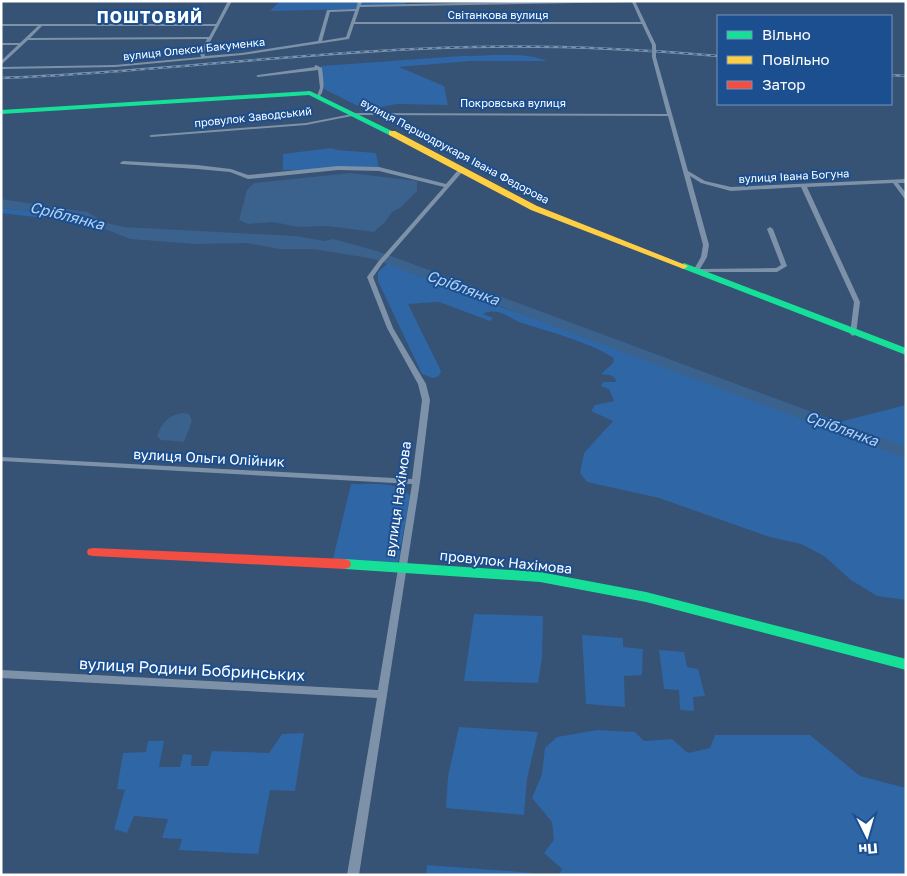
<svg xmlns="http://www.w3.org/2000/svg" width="907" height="876" font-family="'Golos Text',sans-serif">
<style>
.green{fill:#2f66a5}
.water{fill:#3b618d}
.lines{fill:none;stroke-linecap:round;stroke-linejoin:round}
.river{fill:#3b618d;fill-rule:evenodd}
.street{fill:#7d92a8;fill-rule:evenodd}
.fast{fill:#16e098;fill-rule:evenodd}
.slow{fill:#ffcf43;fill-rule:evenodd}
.jam{fill:#f24e42;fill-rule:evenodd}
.rail-casing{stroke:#7e92a7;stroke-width:2.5}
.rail{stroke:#1b4f8f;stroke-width:1;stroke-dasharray:4.5;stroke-linecap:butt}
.labels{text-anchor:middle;stroke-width:4;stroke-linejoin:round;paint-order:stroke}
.far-street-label{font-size:11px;fill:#fff;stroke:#1b4f8f}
.street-label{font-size:14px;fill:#fff;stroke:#1b4f8f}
.water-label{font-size:15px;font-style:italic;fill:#b5d3f5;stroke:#1b4f8f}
.far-district-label{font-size:16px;font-weight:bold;letter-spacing:1px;fill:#fff;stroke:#1b4f8f}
.near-street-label{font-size:16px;fill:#fff;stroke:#1b4f8f}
</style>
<rect width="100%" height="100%" fill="#365274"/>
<path class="green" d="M 284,1 L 406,1 L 406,5 L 359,6 L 358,9 L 270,11 L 278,3 Z
M 461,56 C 487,56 523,51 547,61 L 471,61 L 399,67 L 444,86 L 448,105 L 397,104 L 366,110 L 322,88 L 321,66 Z
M 331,148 L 337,150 L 376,153 L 379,169 L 283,170 L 283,154 Z
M 1,208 L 51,213 L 44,218 L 1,213 Z
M 388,263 L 470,296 L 685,371 L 827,425 L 906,405 L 906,600 L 877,596 L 851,580 L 824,556 L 801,544 L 770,537 L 659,498 L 587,482 L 580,473 L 584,453 L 613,421 L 591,411 L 595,405 L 614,401 L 609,389 L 601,386 L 603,382 L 616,382 L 615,378 L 610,375 L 601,374 L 613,363 L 614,358 C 587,341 549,332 519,322 C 512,319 505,314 498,312 C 493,311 487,311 483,314 L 493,318 L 490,321 L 439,302 L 408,304 L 441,371 L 439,376 L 433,378 L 422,374 L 378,281 L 378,272 Z
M 351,484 C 370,485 398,480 410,496 L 398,563 L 333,559 Z
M 474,614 L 543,616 L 542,658 L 538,683 L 464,681 Z
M 582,635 L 623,638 L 623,647 L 643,649 L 642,675 L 624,676 L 625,707 L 586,704 Z
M 659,650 L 684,652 L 687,667 L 698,669 L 705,696 L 693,697 L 694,711 L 680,710 L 679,690 L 664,689 Z
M 459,727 L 538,732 L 527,779 L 524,815 L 446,808 L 448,776 Z
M 597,730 L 635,732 L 644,741 L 672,739 L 688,753 L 710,748 L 715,735 L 810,735 L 860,776 L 906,788 L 906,875 L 559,875 L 562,869 L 544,853 L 554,840 L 552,822 L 532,798 L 542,774 L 545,748 L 557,737 Z
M 304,733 L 295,791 L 270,790 L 258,854 L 179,850 L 182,839 L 162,838 L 168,819 L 134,816 L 127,833 L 114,829 L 125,790 L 117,789 L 123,753 L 146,752 L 148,741 L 164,741 L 159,767 L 180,767 L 183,754 L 192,755 L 191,766 L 208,766 L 212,751 L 269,753 L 282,734 Z
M 427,865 L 533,873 L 533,875 L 426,875 Z"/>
<path class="water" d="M 351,173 L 417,181 L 417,191 L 400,208 L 392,212 L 385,222 L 374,232 L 327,226 L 298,227 L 273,222 L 248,224 L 239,220 L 247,190 L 254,183 Z
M 1,199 L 87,212 L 106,223 L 124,227 L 296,236 L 325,241 L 333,239 L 381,252 L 376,259 L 312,249 L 279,249 L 247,243 L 195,244 L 130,239 L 80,219 L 51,213 L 1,208 Z
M 183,413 L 189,414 L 192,421 L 184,442 L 161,440 L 157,436 C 162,423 169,414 183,413 Z"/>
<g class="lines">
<path class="river" d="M 357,247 L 383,253 L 906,447 L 906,458 L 374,259 L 353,254 L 351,251 Z"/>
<path class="street" d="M 228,1 L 232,1 L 204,53 L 205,56 L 242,53 L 318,41 L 327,10 L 356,9 L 358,1 L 362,1 L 361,5 L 559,1 L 635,1 L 656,45 L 656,57 L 688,171 L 705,181 L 731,187 L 906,179 L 906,183 L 898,183 L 906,193 L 906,199 L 904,198 L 893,183 L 807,187 L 860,302 L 856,334 L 853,336 L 850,334 L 854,302 L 801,187 L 731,191 L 701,183 L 690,176 L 709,245 L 707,257 L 700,269 L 776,268 L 781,265 L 767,229 L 770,227 L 773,229 L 787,266 L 777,272 L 694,272 L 693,271 L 701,257 L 703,245 L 668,116 L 357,115 L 306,125 L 151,137 L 149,136 L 151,135 L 306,123 L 357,113 L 667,114 L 652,57 L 652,45 L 642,24 L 354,24 L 349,39 L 242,55 L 115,67 L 1,69 L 1,67 L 115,65 L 201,57 L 200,53 L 207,39 L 28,40 L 1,65 L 1,61 L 18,45 L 1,45 L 1,43 L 20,43 L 38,26 L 1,26 L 1,24 L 216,24 ZM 632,2 L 641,22 L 355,22 L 360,7 ZM 355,11 L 346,37 L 322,41 L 330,12 ZM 42,26 L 215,26 L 209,37 L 30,38 Z
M 316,65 L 322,68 C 323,78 326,90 319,97 L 317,96 L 320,88 L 318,70 L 258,77 L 256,76 L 258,75 L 315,67 L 314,66 Z
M 123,161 L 197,165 L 231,169 L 248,175 L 338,166 L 379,167 L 446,184 L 459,169 L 464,170 L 382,264 L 373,277 L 393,328 L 426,384 L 430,400 L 420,482 L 359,875 L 347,875 L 377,698 L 1,678 L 1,670 L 378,690 L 412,484 L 1,461 L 1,457 L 412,479 L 422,400 L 418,384 L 387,328 L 367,277 L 378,262 L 444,187 L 379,171 L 338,170 L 248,179 L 230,172 L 197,169 L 121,164 L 120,163 Z"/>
<path class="fast" d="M 310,91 L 396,133 L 389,135 L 309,95 L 1,114 L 1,110 Z
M 684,263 L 906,348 L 906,355 L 681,268 L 680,266 Z
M 345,559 L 540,572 L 646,592 L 906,659 L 906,670 L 646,602 L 540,582 L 345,569 L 340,567 L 339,564 L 340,561 Z"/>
<path class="slow" d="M 389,131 L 395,131 L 537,206 L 688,266 L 684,269 L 681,268 L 531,210 L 389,135 Z"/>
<path class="jam" d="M 93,548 L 345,559 L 350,561 L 351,564 L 350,567 L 345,569 L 93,556 L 88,555 L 87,552 L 88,549 Z"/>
<defs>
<path id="rail" d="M 891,75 L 906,76
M 1,78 C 147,73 292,53 439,48 C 532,44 625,48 718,56"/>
</defs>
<use href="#rail" class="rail-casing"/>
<use href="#rail" class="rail"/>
</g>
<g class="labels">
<g class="far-street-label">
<text x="498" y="19">Світанкова вулиця</text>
<text transform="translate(194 49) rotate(-6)" y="4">вулиця Олекси Бакуменка</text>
<text x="513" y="107">Покровська вулиця</text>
<text transform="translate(253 117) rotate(-6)" y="4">провулок Заводський</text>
<text transform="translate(455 151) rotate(28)" y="4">вулиця Першодрукаря Івана Федорова</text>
<text transform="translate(794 176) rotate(-3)" y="4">вулиця Івана Богуна</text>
</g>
<g class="street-label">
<text transform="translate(209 458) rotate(3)" y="5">вулиця Ольги Олійник</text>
<text transform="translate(398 499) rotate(-82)" y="5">вулиця Нахімова</text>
<text transform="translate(506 562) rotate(6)" y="5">провулок Нахімова</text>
</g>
<g class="water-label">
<text transform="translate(67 216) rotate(14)" y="5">Сріблянка</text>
<text transform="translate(463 288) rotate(20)" y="5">Сріблянка</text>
<text transform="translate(842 429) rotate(20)" y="5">Сріблянка</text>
</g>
<g class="far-district-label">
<text x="150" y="23">ПОШТОВИЙ</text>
</g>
<g class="near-street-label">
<text transform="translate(192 669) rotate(3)" y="6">вулиця Родини Бобринських</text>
</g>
</g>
<rect width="907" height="876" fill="none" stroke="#ffffff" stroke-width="5"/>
<rect x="717" y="15" width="175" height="90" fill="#1b4f8f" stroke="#7695bc"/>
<rect x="727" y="31" width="25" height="8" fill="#16e098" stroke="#7695bc"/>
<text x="762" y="40" font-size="15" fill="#ffffff">Вільно</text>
<rect x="727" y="56" width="25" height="8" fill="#ffcf43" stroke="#7695bc"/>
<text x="762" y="65" font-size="15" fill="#ffffff">Повільно</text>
<rect x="727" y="81" width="25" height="8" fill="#f24e42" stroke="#7695bc"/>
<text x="762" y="90" font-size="15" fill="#ffffff">Затор</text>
<g transform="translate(867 836) rotate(175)" stroke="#1b4f8f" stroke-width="4" paint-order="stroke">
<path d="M0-4L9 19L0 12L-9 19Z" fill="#ffffff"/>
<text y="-8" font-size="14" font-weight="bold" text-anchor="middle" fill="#ffffff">Пн</text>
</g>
</svg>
